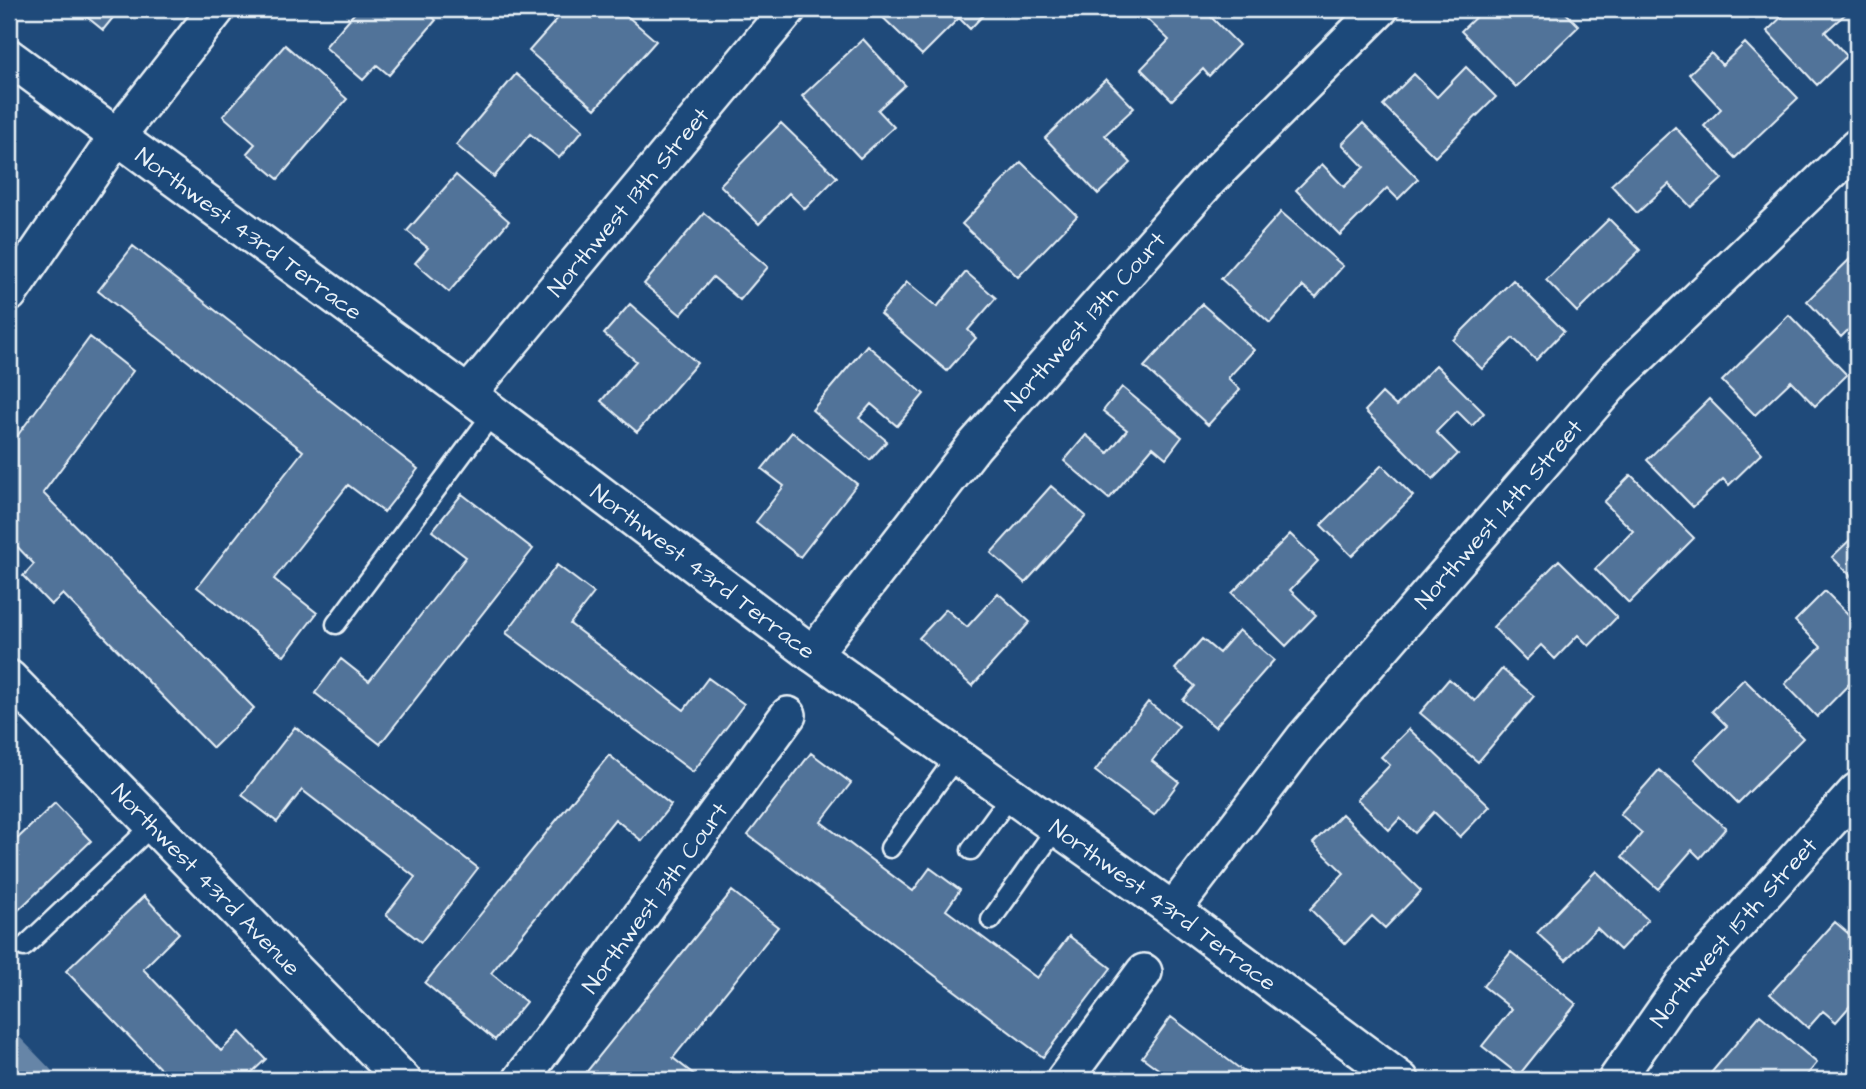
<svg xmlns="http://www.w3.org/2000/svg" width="1866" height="1089" font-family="'Architects Daughter',sans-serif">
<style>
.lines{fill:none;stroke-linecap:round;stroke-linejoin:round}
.canal{stroke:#6685a7;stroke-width:33}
.building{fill:#517399;stroke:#e8f1f8;stroke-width:2}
.service-casing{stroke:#e8f1f8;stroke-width:23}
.minor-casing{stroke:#e8f1f8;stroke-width:40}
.service{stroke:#1f4a7a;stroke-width:18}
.minor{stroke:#1f4a7a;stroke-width:35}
.labels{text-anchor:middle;stroke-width:5;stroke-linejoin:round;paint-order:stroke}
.street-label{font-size:23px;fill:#e8f1f8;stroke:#1f4a7a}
</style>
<rect width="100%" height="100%" fill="#1f4a7a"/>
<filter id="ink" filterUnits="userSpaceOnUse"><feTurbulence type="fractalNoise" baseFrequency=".0143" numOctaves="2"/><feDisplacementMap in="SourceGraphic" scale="14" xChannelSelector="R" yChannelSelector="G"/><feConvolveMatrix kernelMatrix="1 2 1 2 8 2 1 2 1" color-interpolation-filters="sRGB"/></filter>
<g filter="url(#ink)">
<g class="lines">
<path class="canal" d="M 9,1050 L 38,1080"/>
</g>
<path class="building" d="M 77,9 L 120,9 L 103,30 Z
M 358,9 L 423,9 L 436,20 L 389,75 L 377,65 L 363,80 L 325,47 Z
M 566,9 L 619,9 L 656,41 L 595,109 L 529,51 Z
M 874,9 L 989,9 L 970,29 L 959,18 L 922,55 Z
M 1151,9 L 1203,9 L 1239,45 L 1209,76 L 1203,69 L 1172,100 L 1141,69 L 1169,40 L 1144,16 Z
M 1484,9 L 1562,9 L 1579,26 L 1516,87 L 1461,31 Z
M 1790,9 L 1851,9 L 1825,32 L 1847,56 L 1817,85 L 1767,31 Z
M 863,39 L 905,85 L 878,110 L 894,127 L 860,158 L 802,96 Z
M 1745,43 L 1798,98 L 1735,158 L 1704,126 L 1721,109 L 1689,74 L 1711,53 L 1722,65 Z
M 285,45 L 347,99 L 278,179 L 247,153 L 255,144 L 223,116 Z
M 1466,67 L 1496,97 L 1435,157 L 1383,105 L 1414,74 L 1437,97 Z
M 516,74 L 583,130 L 559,158 L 530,134 L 494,177 L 456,145 Z
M 1106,79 L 1134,108 L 1105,135 L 1131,163 L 1098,194 L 1045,138 Z
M 781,123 L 837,177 L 805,209 L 789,193 L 759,224 L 720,185 Z
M 1363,123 L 1418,179 L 1398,199 L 1387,188 L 1340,235 L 1296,190 L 1322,164 L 1344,187 L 1364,167 L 1342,144 Z
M 1675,127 L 1722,179 L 1691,207 L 1669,184 L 1637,213 L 1611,185 Z
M 1021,162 L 1077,216 L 1018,277 L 962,224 Z
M 456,175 L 509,221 L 449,292 L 415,263 L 428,248 L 407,231 Z
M 1281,212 L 1343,266 L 1316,297 L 1303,286 L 1270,323 L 1221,279 Z
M 704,213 L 768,267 L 740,300 L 713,277 L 681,315 L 644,284 Z
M 1609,219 L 1640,250 L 1577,312 L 1546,280 Z
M 133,246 L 418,469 L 384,512 L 348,485 L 274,579 L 317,613 L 284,656 L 197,587 L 303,451 L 98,291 Z
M 1857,252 L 1857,321 L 1841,337 L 1807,301 Z
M 966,272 L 996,298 L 968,330 L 976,338 L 947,371 L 880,314 L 907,282 L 937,307 Z
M 1513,280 L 1564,331 L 1536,360 L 1513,338 L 1482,369 L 1453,340 Z
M 630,304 L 697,363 L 637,432 L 601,401 L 636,361 L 604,334 Z
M 1202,304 L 1254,350 L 1228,378 L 1240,390 L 1208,425 L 1144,367 Z
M 1789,315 L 1847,375 L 1815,406 L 1791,381 L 1755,415 L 1722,381 Z
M 90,337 L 133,371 L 43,493 L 254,708 L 213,748 L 63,594 L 51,605 L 23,576 L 34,564 L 9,538 L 9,447 Z
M 867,345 L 924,394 L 897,426 L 871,404 L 859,418 L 887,441 L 870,460 L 812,410 Z
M 1436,365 L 1484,413 L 1472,426 L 1457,411 L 1436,432 L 1458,454 L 1433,479 L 1365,411 L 1382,393 L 1396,406 Z
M 1122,387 L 1182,437 L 1166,458 L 1153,447 L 1109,499 L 1064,461 L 1086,435 L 1108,453 L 1127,430 L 1103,411 Z
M 1709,399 L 1762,453 L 1729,485 L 1723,479 L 1693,507 L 1647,460 Z
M 792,432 L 857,484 L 800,557 L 756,522 L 784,486 L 762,469 Z
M 1382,465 L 1413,496 L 1352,556 L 1321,525 Z
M 1631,475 L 1694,538 L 1629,603 L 1595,569 L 1633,531 L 1604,502 Z
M 1051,486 L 1086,516 L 1025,583 L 991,553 Z
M 462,494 L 533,549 L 380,744 L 315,693 L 341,659 L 369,681 L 466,557 L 432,531 Z
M 1857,533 L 1857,582 L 1832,557 Z
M 1290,534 L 1318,561 L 1290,590 L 1316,615 L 1286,646 L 1232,593 Z
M 1559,560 L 1617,617 L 1589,646 L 1578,635 L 1555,659 L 1541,645 L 1526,660 L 1493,627 Z
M 557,565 L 594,593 L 570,624 L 684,710 L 708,678 L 744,704 L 693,772 L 506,633 Z
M 1825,591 L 1857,623 L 1857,676 L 1817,717 L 1785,684 L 1821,647 L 1795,621 Z
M 998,593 L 1030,622 L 972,686 L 919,638 L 946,609 L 967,627 Z
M 1239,630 L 1274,660 L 1215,727 L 1183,700 L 1195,686 L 1175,669 L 1202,639 L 1219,653 Z
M 1502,669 L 1534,696 L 1478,762 L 1420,713 L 1449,679 L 1475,701 Z
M 1744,679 L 1803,738 L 1738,803 L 1694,759 L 1727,726 L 1712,711 Z
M 1148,702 L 1179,726 L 1152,761 L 1179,782 L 1154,815 L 1095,771 Z
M 295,727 L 478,868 L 421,942 L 386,915 L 415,877 L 302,790 L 277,822 L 242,795 Z
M 1409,729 L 1490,806 L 1460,837 L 1434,812 L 1415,833 L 1400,818 L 1389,830 L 1357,799 L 1390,765 L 1381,757 Z
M 811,753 L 851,783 L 821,822 L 913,891 L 930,868 L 960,890 L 946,910 L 1037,978 L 1069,936 L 1111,968 L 1043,1057 L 748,835 Z
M 609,755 L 671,805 L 642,841 L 615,819 L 491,973 L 526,1002 L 495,1040 L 425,983 Z
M 1659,770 L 1726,828 L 1700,858 L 1692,850 L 1658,889 L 1622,857 L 1642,833 L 1620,814 Z
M 55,803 L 91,841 L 11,917 L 9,915 L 9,830 L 17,839 Z
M 1342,814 L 1421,891 L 1385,928 L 1372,916 L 1345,944 L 1310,909 L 1344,873 L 1313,843 Z
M 1596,871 L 1648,920 L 1620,950 L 1597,928 L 1566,960 L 1537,933 Z
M 732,891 L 778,927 L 673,1058 L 701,1080 L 580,1080 Z
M 144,896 L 179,933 L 143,969 L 221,1051 L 240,1032 L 266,1059 L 247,1077 L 251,1080 L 171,1080 L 66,971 Z
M 1835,922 L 1857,941 L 1857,998 L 1836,1022 L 1823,1011 L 1808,1028 L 1770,994 Z
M 1511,952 L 1576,1004 L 1519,1075 L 1482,1046 L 1512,1009 L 1483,986 Z
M 1760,1015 L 1817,1063 L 1803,1080 L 1705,1080 Z
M 1171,1017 L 1251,1077 L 1248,1080 L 1173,1080 L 1142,1057 Z"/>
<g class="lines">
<defs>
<path id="service" d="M 336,624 L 493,413
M 890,848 L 957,756
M 971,850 L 1011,795
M 991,920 L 1057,827
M 24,947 L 153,825"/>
<g id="minor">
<path id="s1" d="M 9,57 L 468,394 L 813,654 L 1173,910 L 1401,1080"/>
<path d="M 9,294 L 118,135 L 217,9"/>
<path id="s2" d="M 468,394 L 788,9"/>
<path id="s3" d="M 813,654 L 974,446 L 1209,180 L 1380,9"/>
<path id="s4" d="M 9,678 L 403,1080"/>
<path id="s5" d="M 1173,910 L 1303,739 L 1617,377 L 1857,147"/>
<path id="s6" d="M 521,1080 L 788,715"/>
<path d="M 1064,1080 L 1144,972"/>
<path id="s7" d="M 1616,1080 L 1683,984 L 1857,791"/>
</g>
</defs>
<use href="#service" class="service-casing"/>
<use href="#minor" class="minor-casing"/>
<use href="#service" class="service"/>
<use href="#minor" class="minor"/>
</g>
</g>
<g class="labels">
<g class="street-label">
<text dy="8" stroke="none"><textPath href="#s2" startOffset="250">Northwest 13th Street</textPath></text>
<text dy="8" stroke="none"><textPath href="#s1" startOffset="298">Northwest 43rd Terrace</textPath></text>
<text dy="8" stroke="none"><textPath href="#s3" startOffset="430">Northwest 13th Court</textPath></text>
<text dy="8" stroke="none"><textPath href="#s5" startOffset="513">Northwest 14th Street</textPath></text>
<text dy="8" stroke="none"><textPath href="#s1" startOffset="864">Northwest 43rd Terrace</textPath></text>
<text dy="8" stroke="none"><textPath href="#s4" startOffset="282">Northwest 43rd Avenue</textPath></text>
<text dy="8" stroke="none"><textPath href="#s6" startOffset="226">Northwest 13th Court</textPath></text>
<text dy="8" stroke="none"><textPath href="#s1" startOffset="1432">Northwest 43rd Terrace</textPath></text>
<text dy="8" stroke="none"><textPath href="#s7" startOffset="189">Northwest 15th Street</textPath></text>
</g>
</g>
<rect width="1866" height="1089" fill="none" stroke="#1f4a7a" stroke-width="35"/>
<rect x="18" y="18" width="1831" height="1054" fill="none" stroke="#e8f1f8" stroke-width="2.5" filter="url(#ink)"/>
</svg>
